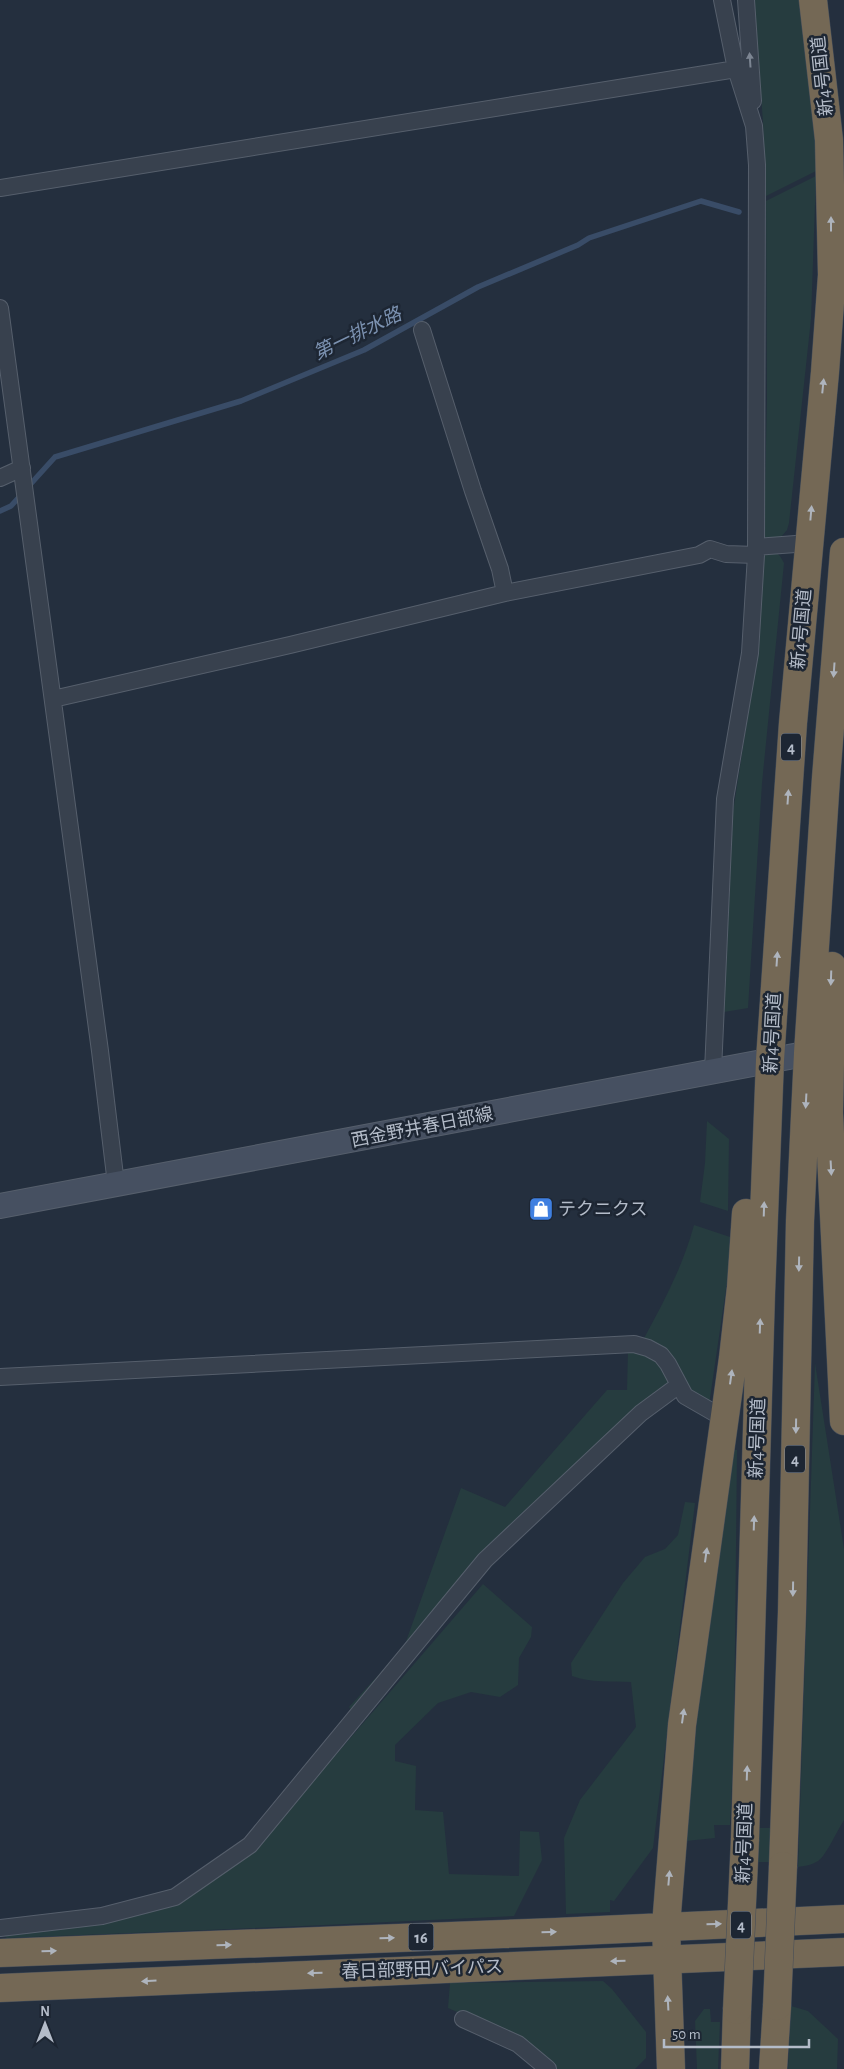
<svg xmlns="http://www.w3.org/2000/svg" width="844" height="2069" font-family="'Alegreya Sans','Noto Sans JP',sans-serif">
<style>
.green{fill:#263c3f}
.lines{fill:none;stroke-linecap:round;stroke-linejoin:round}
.stream{stroke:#394c67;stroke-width:5.5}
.street-casing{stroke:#565f6c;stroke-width:18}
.secondary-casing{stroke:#565f6c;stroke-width:26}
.highway-casing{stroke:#434c59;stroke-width:29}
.street{stroke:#38414e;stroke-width:16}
.secondary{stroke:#465061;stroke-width:24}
.highway{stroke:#746855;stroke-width:28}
.highway-bridge-casing{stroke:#434c59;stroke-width:29;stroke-linecap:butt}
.highway-bridge{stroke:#746855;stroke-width:28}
.oneway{fill:#7c8592}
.oneway2{fill:#aeb4bd}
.labels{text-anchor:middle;stroke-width:5;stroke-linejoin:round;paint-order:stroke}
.shield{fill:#1d2633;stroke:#878f9c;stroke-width:1}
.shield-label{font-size:16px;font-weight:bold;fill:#b4bcc9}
.street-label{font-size:18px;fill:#b4bcc9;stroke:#1d2633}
.poi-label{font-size:18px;fill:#b4bcc9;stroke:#1d2633;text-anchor:start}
.water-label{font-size:19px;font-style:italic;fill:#7c92b1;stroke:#1d2633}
</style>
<rect width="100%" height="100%" fill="#242f3e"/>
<path class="green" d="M 754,0 L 799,0 L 815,134 L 816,171 L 766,196 L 763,122 Z
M 816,176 L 811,319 L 789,523 L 787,530 L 781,537 L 764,539 L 767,399 L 766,201 Z
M 773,549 L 780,556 L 784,563 L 762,783 L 748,1008 L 724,1012 L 733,812 L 758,650 L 762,552 Z
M 707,1121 L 729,1139 L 728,1211 L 700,1202 L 705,1163 Z
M 694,1225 L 730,1237 L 728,1275 L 709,1405 L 699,1400 L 642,1342 C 663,1303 682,1269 694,1225 Z
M 628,1350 L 652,1355 L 670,1382 C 549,1474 453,1598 353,1712 L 349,1707 L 404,1647 L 461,1488 L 505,1507 L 607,1390 L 627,1390 Z
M 815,1363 L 844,1549 L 844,1820 C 838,1829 826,1856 818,1861 C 812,1865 804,1866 798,1867 Z
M 734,1450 L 737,1450 L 734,1741 L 730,1825 L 714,1825 L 715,1838 L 686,1841 L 700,1686 Z
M 685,1502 L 695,1503 L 653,1848 L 614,1901 L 610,1900 L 610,1912 L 566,1914 L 564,1838 L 580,1800 L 636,1727 L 631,1682 C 611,1681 591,1683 572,1676 L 571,1663 L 623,1583 L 645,1557 L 665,1549 L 678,1535 Z
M 483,1584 L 532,1627 L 531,1637 L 519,1658 L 518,1685 L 500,1697 L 471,1692 L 438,1703 L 395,1745 L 395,1761 L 416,1766 L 415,1810 L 443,1812 L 449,1874 L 519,1876 L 520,1831 L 539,1832 L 542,1860 L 514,1916 L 303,1926 L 7,1938 L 3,1934 L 163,1896 L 290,1808 Z
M 759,1828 L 771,1828 L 770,1862 L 758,1862 Z
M 603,1981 L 612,1989 L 646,2032 L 646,2058 L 635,2069 L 557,2069 C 527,2042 485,2024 448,2008 L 450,1983 Z
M 791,2006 L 808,2011 L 838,2039 L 837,2069 L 788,2069 Z
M 704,2009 L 710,2009 L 711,2022 L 720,2022 L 718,2069 L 697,2069 L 695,2021 Z"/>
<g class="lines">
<path class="stream" d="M 27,488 L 55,457 L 241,401 L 364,350 L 478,287 L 578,245 L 589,238 L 701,201 L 739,212
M 0,511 L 11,506 L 21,495"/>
<defs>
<path id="street" d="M 746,0 L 753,101
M 0,188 L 736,69
M 0,308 L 100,1051 L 116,1184
M 422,330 L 473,491 L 500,569 L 505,593
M 0,478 L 22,468
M 756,547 L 809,543
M 53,699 L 290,645 L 505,593 L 699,555 L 710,549 L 726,554 L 756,555
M 713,1071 L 725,799 L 750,653 L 756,555 L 757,165 L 754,126 L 736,69 L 722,0
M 0,1377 L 634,1344 L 648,1348 L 661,1355 L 668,1364 L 685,1396 L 725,1419
M 0,1928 L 102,1916 L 175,1897 L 250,1845 L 485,1560 L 641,1413 L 679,1385
M 463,2019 L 518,2044 L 548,2069"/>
<path id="secondary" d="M 0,1206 L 826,1050"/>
<path id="highway" d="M 832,966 L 829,1113 L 844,1421
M 745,1839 L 761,1293 L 770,1060 L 793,723 L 825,372 L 832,275 L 829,140 L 813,0
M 783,1866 L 792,1612 L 800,1221 L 808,1053 L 826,778 L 844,552
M 0,1953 L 556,1932 L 844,1919
M 0,1988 L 844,1952
M 671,2069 L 666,1926 L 682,1725 L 733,1358 L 741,1287 L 746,1213
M 735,2069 L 737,2010
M 773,2069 L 777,2006"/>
</defs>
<use href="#street" class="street-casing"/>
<use href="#secondary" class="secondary-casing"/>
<use href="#highway" class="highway-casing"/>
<use href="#street" class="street"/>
<use href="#secondary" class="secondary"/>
<use href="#highway" class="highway"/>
<defs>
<path id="highway-bridge" d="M 777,2006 L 783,1866
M 737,2010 L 745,1839"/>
</defs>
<use href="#highway-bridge" class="highway-bridge-casing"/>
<use href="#highway-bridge" class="highway-bridge"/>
</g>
<defs><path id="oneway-solid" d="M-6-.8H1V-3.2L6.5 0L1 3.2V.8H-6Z" transform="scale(1.25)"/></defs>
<use class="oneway" href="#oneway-solid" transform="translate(750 60) rotate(-94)"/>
<g class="oneway2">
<use href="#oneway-solid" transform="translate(831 224) rotate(-90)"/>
<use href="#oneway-solid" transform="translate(823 386) rotate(-84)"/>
<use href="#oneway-solid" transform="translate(811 513) rotate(-85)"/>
<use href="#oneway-solid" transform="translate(834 670) rotate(94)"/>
<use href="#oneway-solid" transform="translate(788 797) rotate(-86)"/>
<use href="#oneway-solid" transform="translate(777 959) rotate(-86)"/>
<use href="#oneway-solid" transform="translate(831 978) rotate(92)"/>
<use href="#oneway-solid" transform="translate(806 1101) rotate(93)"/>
<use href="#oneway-solid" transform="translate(831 1168) rotate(87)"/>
<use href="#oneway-solid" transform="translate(764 1209) rotate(-88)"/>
<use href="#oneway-solid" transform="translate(799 1264) rotate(91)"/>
<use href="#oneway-solid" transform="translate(760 1326) rotate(-88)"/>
<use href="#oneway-solid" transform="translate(731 1377) rotate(-82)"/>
<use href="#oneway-solid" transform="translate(796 1426) rotate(91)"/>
<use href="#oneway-solid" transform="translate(754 1523) rotate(-88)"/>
<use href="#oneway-solid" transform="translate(706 1555) rotate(-82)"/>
<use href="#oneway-solid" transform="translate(793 1589) rotate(91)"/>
<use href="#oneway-solid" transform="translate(683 1716) rotate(-82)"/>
<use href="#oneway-solid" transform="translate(747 1773) rotate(-88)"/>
<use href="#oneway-solid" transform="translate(669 1878) rotate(-85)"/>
<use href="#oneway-solid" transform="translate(714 1924) rotate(-2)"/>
<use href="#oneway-solid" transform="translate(549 1932) rotate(-2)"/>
<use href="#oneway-solid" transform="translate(387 1938) rotate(-2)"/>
<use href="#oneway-solid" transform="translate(224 1945) rotate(-2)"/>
<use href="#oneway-solid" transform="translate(49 1951) rotate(-2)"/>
<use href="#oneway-solid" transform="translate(618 1961) rotate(178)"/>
<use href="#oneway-solid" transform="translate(315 1973) rotate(178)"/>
<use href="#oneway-solid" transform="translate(149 1981) rotate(177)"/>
<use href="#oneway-solid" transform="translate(668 2003) rotate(-93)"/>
</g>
<defs>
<symbol id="shop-square" viewBox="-11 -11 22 22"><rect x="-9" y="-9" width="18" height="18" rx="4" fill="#3f7fe0" stroke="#1d2633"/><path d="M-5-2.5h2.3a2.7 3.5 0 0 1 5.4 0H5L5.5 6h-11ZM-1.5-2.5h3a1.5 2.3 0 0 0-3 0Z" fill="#fff"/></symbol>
</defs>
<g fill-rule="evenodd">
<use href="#shop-square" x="527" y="1195" width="28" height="28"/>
</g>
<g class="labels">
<g class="shield">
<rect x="781" y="733.5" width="20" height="27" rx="4"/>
<rect x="785" y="1445.5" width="20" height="27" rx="4"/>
<rect x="731" y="1911.5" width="20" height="27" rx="4"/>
<rect x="408.5" y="1923.5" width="25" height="27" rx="4"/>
</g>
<g class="shield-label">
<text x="791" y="753">4</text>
<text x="795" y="1465">4</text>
<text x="741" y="1931">4</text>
<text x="421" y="1943">16</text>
</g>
<g class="street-label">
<text transform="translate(822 76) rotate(-96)" y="6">新4号国道</text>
<text transform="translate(801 629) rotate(-85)" y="6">新4号国道</text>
<text transform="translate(772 1033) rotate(-87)" y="6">新4号国道</text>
<text transform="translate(422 1127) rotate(-11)" y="6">西金野井春日部線</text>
<text transform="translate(757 1438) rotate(-88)" y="6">新4号国道</text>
<text transform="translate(744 1843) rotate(-88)" y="6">新4号国道</text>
<text transform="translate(422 1969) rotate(-2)" y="6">春日部野田バイパス</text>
</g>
<g class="poi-label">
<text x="558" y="1215">テクニクス</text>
</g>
<g class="water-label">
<text transform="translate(357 333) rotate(-26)" y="7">第一排水路</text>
</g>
</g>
<g transform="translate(45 2024)" stroke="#1d2633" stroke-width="4" paint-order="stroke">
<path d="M0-4L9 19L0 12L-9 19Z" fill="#b4bcc9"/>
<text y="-8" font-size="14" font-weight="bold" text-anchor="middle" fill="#b4bcc9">N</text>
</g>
<path d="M664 2039v8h145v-8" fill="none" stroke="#b4bcc9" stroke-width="2.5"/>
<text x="672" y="2039" font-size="15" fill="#b4bcc9" stroke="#1d2633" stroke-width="4" paint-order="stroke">50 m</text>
</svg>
